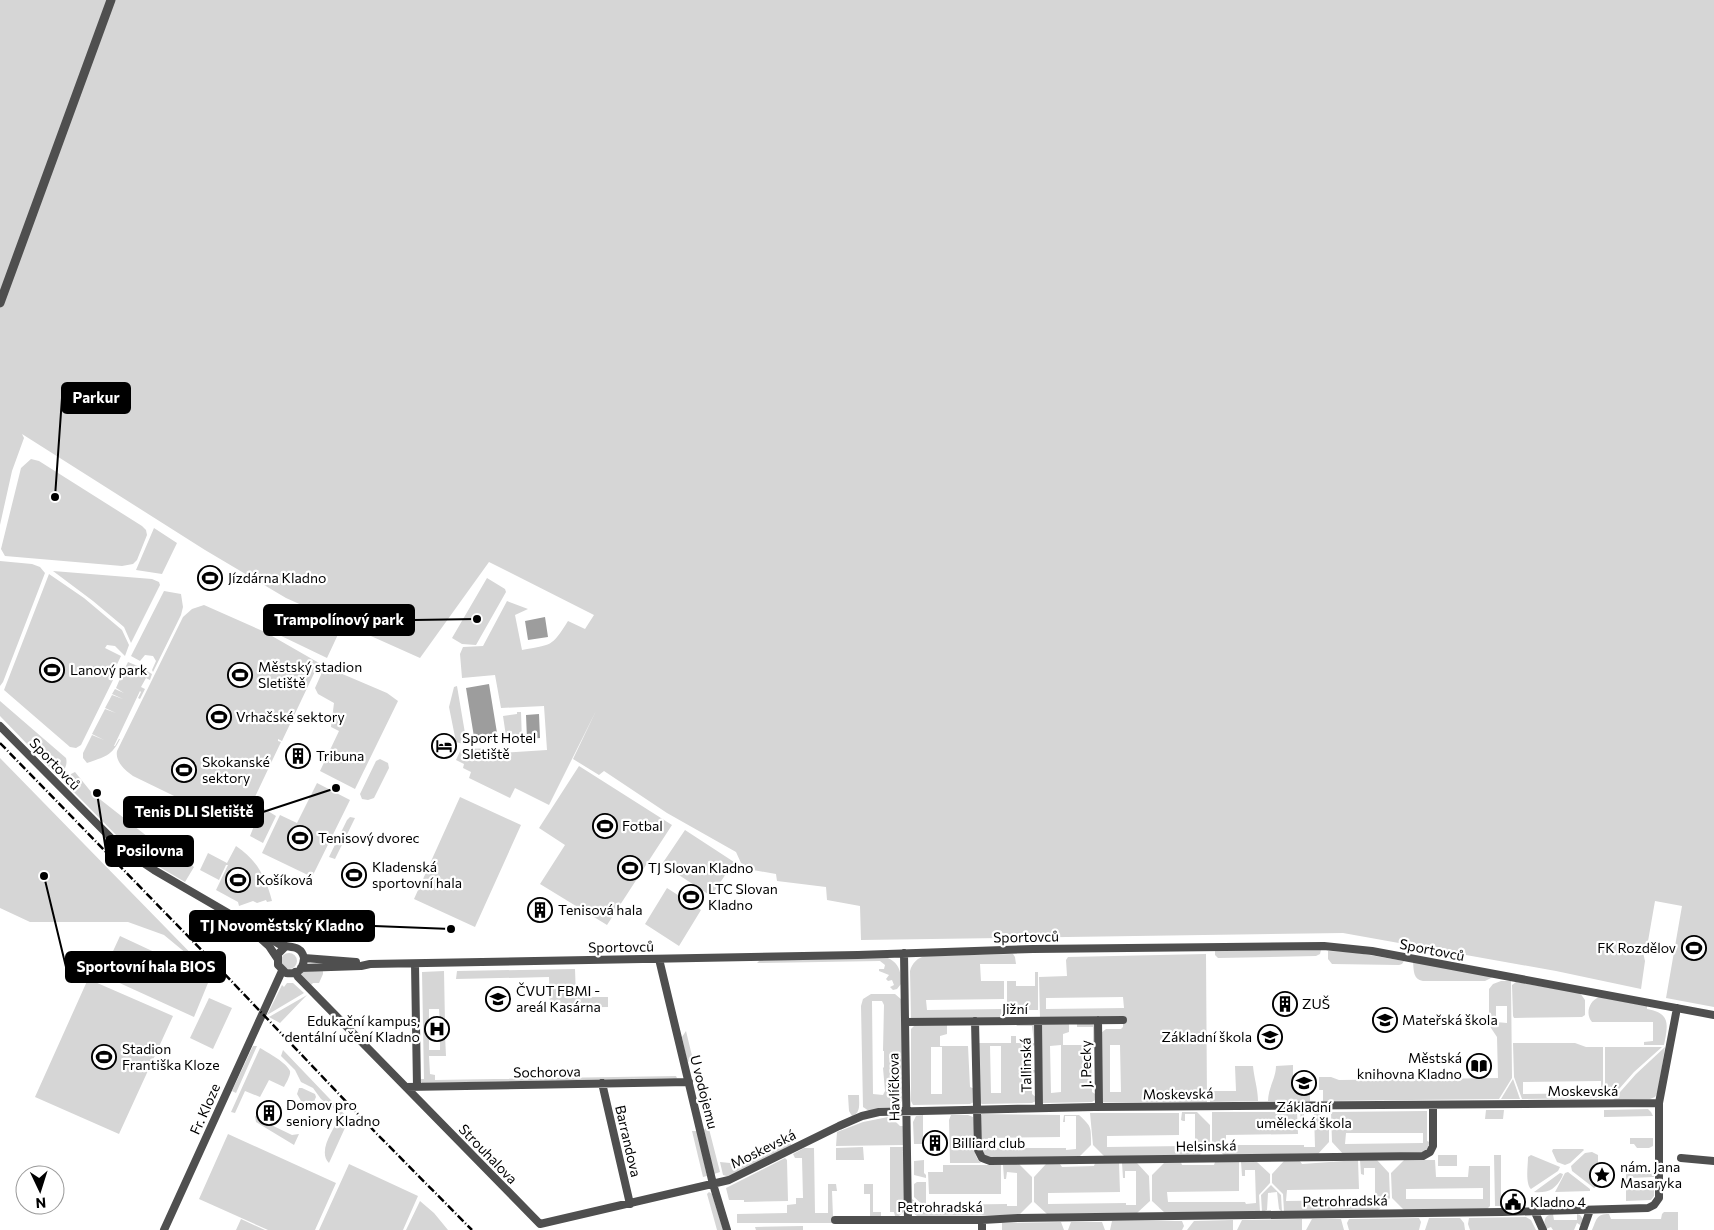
<svg xmlns="http://www.w3.org/2000/svg" width="1714" height="1230" font-family="Commissioner,sans-serif">
<style>
.green{fill:#d6d6d6;fill-rule:evenodd}
.water{fill:#9d9d9d}
.lines{fill:none;stroke-linecap:round;stroke-linejoin:round}
.minor{stroke:#4f4f4f;stroke-width:8}
.tertiary{stroke:#4f4f4f;stroke-width:9}
.rail{stroke:#000;stroke-width:2.5;stroke-dasharray:8 2.5 1 2.5;stroke-linecap:butt}
.labels{text-anchor:middle;stroke-width:4.5;stroke-linejoin:round;paint-order:stroke}
.poi-label{font-size:14px;fill:#000;stroke:#fff;text-anchor:start}
.street-label{font-size:14px;fill:#000;stroke:#fff}
.leader{fill:none;stroke:#000;stroke-width:2}
.callout-dot{fill:#000;stroke:#fff;stroke-width:2}
.callout{fill:#000;stroke:#000;stroke-width:2}
.callout-label{font-size:15px;text-anchor:middle;font-weight:bold;fill:#fff}
</style>
<rect width="100%" height="100%" fill="#fff"/>
<path class="green" d="M 0,0 L 1714,0 L 1714,1007 L 1666,998 L 1682,906 L 1655,901 L 1647,947 L 1642,948 L 1645,961 L 1641,989 L 1556,971 L 1343,933 L 861,940 L 860,906 L 827,900 L 826,887 L 777,881 L 776,874 L 753,870 L 741,863 L 736,852 L 667,813 L 604,771 L 599,775 L 573,759 L 596,711 L 549,805 L 515,788 L 510,798 L 469,778 L 471,772 L 463,768 L 464,764 L 456,760 L 461,749 L 499,748 L 500,753 L 547,750 L 544,706 L 501,708 L 495,675 L 462,678 L 460,654 L 463,647 L 483,646 L 507,601 L 528,609 L 515,615 L 522,650 C 552,644 551,648 568,621 L 585,629 L 594,615 L 489,562 L 420,658 L 286,598 L 205,550 L 22,434 L 24,438 L 12,471 L 0,525 Z
M 31,459 L 39,461 L 142,526 L 146,530 L 147,535 L 137,560 L 133,564 L 122,566 L 5,556 L 1,549 L 21,468 Z
M 154,528 L 177,543 L 162,574 L 136,570 Z
M 0,561 L 32,564 L 40,567 L 45,573 L 3,682 L 0,686 Z
M 53,571 L 152,579 L 159,582 L 160,585 L 131,643 L 124,627 L 93,601 Z
M 49,574 L 84,598 L 122,630 L 129,645 L 125,656 L 115,646 L 107,645 L 105,648 L 121,656 L 110,679 L 113,680 L 81,745 L 76,748 L 70,747 L 4,690 Z
M 487,578 L 505,589 L 506,592 L 476,645 L 462,644 L 452,638 Z
M 164,591 L 181,594 L 183,607 L 181,615 L 153,672 L 152,670 L 156,661 L 153,656 L 145,655 L 140,661 L 131,656 Z
M 287,604 L 341,628 L 327,658 L 273,632 Z
M 204,605 L 265,632 L 319,663 L 282,741 L 278,739 L 278,741 L 281,742 L 253,801 L 243,796 L 243,797 L 252,802 L 243,821 L 238,827 L 133,776 C 125,770 115,762 117,751 L 183,617 L 192,609 Z
M 128,662 L 140,667 L 141,671 L 145,673 L 147,671 L 152,674 L 150,680 L 146,678 L 141,687 L 145,689 L 140,699 L 138,698 L 141,692 L 140,691 L 114,746 L 115,746 L 119,739 L 120,739 C 112,756 104,757 87,763 L 83,758 L 83,753 L 92,735 L 104,740 L 92,734 L 105,709 L 116,713 L 105,708 L 112,695 L 123,699 L 112,694 L 115,689 L 124,693 L 116,688 L 122,674 L 129,677 L 130,675 L 123,672 Z
M 326,667 L 387,693 L 398,701 L 355,789 L 320,771 L 339,731 L 331,727 L 334,703 L 318,694 L 315,688 L 324,668 Z
M 457,686 L 467,745 L 456,742 L 449,707 L 454,687 Z
M 0,701 L 66,758 C 68,765 64,772 58,775 L 56,774 L 0,716 Z
M 517,712 L 521,712 L 522,742 L 507,743 L 503,716 L 517,714 Z
M 0,758 L 210,973 L 164,935 L 128,922 L 30,922 L 0,908 Z
M 380,759 L 388,763 L 389,768 L 374,798 L 368,800 L 362,799 L 360,794 L 376,761 Z
M 579,766 L 672,825 L 607,925 L 540,884 L 565,845 L 539,828 Z
M 75,772 L 92,793 L 171,855 L 177,843 L 194,851 L 189,863 L 194,867 L 185,882 L 144,858 L 120,839 L 64,782 L 65,777 Z
M 317,783 L 350,800 L 312,877 L 262,853 L 280,815 L 297,823 Z
M 460,797 L 521,825 L 475,927 L 414,899 Z
M 263,808 L 276,816 L 263,843 L 250,836 L 254,826 L 260,828 L 262,824 L 257,821 Z
M 350,817 L 355,818 L 335,859 L 329,857 L 347,820 Z
M 685,830 L 734,862 L 711,896 L 662,864 Z
M 236,846 C 256,859 266,877 272,901 L 267,902 L 266,900 L 257,903 L 253,901 L 239,906 L 238,902 L 216,890 L 228,865 L 226,865 L 219,880 L 200,870 L 208,853 L 227,863 Z
M 667,888 L 701,910 L 679,946 L 645,924 Z
M 120,936 L 193,970 L 208,983 L 194,1017 L 102,975 Z
M 1306,949 L 1321,950 L 1320,954 L 1316,956 L 1218,958 L 1215,955 L 1215,950 Z
M 1328,951 L 1352,952 L 1404,961 L 1402,964 L 1399,965 L 1332,964 L 1328,959 Z
M281 961a8 8 0 1 1 16 0a8 8 0 1 1-16 0Z
M 1013,954 L 1015,957 L 1016,964 L 980,964 L 981,981 L 1004,981 L 1004,999 L 926,1000 L 927,1010 L 1004,1009 L 1006,1019 L 911,1018 L 910,971 C 912,963 918,957 926,956 Z
M 1206,954 L 1207,1102 L 1101,1102 L 1101,1033 L 1106,1029 L 1121,1029 L 1123,1027 L 1123,1018 L 1040,1018 L 1039,977 L 1067,976 L 1066,960 L 1068,957 ZM 1123,997 L 1124,1008 L 1046,1009 L 1046,998 ZM 1110,1045 L 1120,1045 L 1121,1092 L 1110,1092 Z
M 886,957 C 899,963 901,970 901,984 L 897,989 L 893,990 L 890,987 L 894,985 L 892,980 L 888,981 L 886,979 L 889,975 L 879,971 L 879,969 L 884,969 L 885,965 L 880,961 L 757,963 L 760,960 Z
M 1413,962 L 1493,977 L 1485,981 L 1423,981 C 1413,979 1414,971 1413,962 Z
M 575,969 L 576,997 L 608,997 L 608,1007 L 550,1008 L 549,977 L 456,979 L 457,971 Z
M 323,970 L 323,974 L 319,983 L 313,983 L 310,986 L 300,976 L 302,972 Z
M 444,971 L 445,1023 L 440,1023 L 439,1009 L 429,1009 L 429,1050 L 440,1050 L 440,1035 L 445,1035 L 446,1056 L 429,1056 L 430,1074 L 435,1075 L 435,1080 L 676,1076 L 677,1078 L 422,1083 L 419,1079 L 424,1079 L 422,972 Z
M 1035,972 L 1038,972 L 1038,1010 L 1007,1010 L 1007,981 L 1016,981 L 1016,986 L 1035,986 Z
M 88,979 L 173,1016 L 119,1134 L 35,1097 Z
M 1501,981 L 1511,981 L 1512,1078 L 1499,1099 L 1323,1101 L 1323,1090 L 1319,1090 L 1319,1077 L 1331,1077 L 1339,1080 L 1498,1078 L 1497,1037 L 1489,1025 L 1489,989 L 1493,984 ZM 1496,1006 L 1507,1006 L 1507,1023 L 1496,1022 Z
M 1516,982 L 1580,993 L 1585,1000 L 1585,1015 L 1582,1017 L 1514,1018 L 1513,1016 L 1512,985 Z
M 287,983 L 293,983 L 304,993 L 267,1015 L 282,985 L 284,987 Z
M 871,994 L 895,994 L 902,1000 L 903,1099 C 897,1111 880,1109 869,1111 L 863,1107 L 861,1006 L 863,999 ZM 872,1001 L 882,1001 L 884,1005 L 883,1051 L 884,1051 L 884,1067 L 883,1068 L 885,1091 L 883,1095 L 873,1094 Z
M 307,995 L 280,1023 L 269,1017 Z
M 1599,997 L 1647,1006 L 1647,1009 C 1671,1013 1668,1025 1664,1045 L 1644,1045 L 1644,1042 L 1653,1041 L 1653,1022 L 1592,1022 C 1585,1014 1589,1001 1599,997 Z
M 209,998 L 232,1008 L 213,1049 L 190,1038 Z
M 1069,1022 L 1069,1032 L 1063,1034 L 1063,1045 L 1093,1045 L 1093,1027 L 1077,1027 L 1077,1022 L 1095,1025 L 1096,1048 L 1091,1048 L 1092,1092 L 1097,1095 L 1097,1099 L 1092,1102 L 1044,1103 L 1043,1103 L 1041,1026 L 1042,1024 ZM 1061,1045 L 1061,1092 L 1051,1093 L 1050,1046 Z
M 1020,1023 L 1033,1024 L 1035,1027 L 1036,1045 L 1031,1046 L 1032,1070 L 1037,1070 L 1037,1072 L 1032,1073 L 1032,1094 L 1037,1098 L 1036,1101 L 1032,1103 L 982,1104 L 980,1103 L 978,1043 L 1011,1043 L 1011,1036 L 1016,1036 L 1016,1043 L 1034,1043 L 1032,1026 L 1016,1026 ZM 990,1046 L 1001,1046 L 1001,1093 L 991,1093 Z
M 947,1024 L 947,1034 L 940,1036 L 940,1046 L 968,1046 L 970,1087 L 975,1089 L 974,1102 L 970,1104 L 913,1105 L 911,1101 L 911,1029 L 915,1025 ZM 931,1047 L 942,1047 L 942,1094 L 931,1094 Z
M 686,1031 L 694,1064 L 687,1061 L 682,1037 Z
M 1513,1043 L 1575,1043 L 1586,1047 L 1603,1047 L 1603,1098 L 1522,1099 L 1514,1077 ZM 1601,1081 L 1601,1093 L 1523,1094 L 1523,1082 Z
M 253,1046 L 257,1046 L 236,1093 L 232,1091 Z
M 1605,1047 L 1662,1047 L 1634,1072 L 1612,1097 L 1605,1097 Z
M 1665,1047 L 1658,1092 L 1655,1097 L 1650,1099 L 1613,1100 L 1636,1074 Z
M 260,1048 C 267,1052 287,1063 290,1071 C 291,1075 286,1083 284,1087 L 269,1080 L 260,1097 L 245,1091 L 235,1113 L 231,1112 Z
M 283,1050 L 349,1119 L 329,1163 C 317,1151 334,1129 340,1116 L 339,1112 L 321,1099 L 313,1088 L 301,1082 L 295,1070 L 281,1056 Z
M 1293,1065 L 1293,1090 L 1310,1090 L 1310,1101 L 1268,1101 C 1268,1088 1276,1078 1276,1066 Z
M 1235,1066 L 1253,1066 C 1254,1078 1258,1089 1258,1101 L 1210,1102 L 1210,1091 L 1236,1091 Z
M 1513,1079 L 1520,1099 L 1501,1099 Z
M 299,1088 L 302,1088 L 315,1094 L 316,1097 L 311,1108 L 304,1106 L 297,1094 Z
M 848,1095 L 859,1095 C 859,1104 861,1113 852,1116 L 849,1111 Z
M 1648,1109 L 1651,1112 L 1653,1116 L 1604,1117 L 1604,1110 Z
M 1486,1110 L 1504,1110 L 1503,1119 L 1485,1119 Z
M 1300,1111 L 1316,1111 L 1329,1123 L 1329,1142 L 1317,1155 L 1225,1156 L 1212,1144 L 1212,1112 L 1297,1112 L 1298,1134 L 1226,1135 L 1226,1145 L 1304,1145 L 1304,1147 L 1315,1147 L 1314,1113 L 1304,1113 L 1304,1120 L 1301,1120 Z
M 1427,1111 L 1427,1141 L 1432,1143 L 1427,1152 L 1344,1155 L 1332,1142 L 1331,1112 ZM 1423,1133 L 1423,1143 L 1345,1144 L 1346,1133 Z
M 1182,1112 L 1197,1112 L 1210,1125 L 1210,1144 L 1198,1157 L 1106,1158 L 1093,1145 L 1090,1113 L 1179,1113 L 1179,1135 L 1107,1136 L 1107,1147 L 1185,1146 L 1185,1148 L 1195,1148 L 1195,1114 L 1185,1114 L 1185,1121 L 1183,1121 L 1181,1120 Z
M 982,1114 L 1060,1115 L 1060,1137 L 988,1138 L 988,1148 L 1066,1148 L 1066,1150 L 1076,1149 L 1076,1116 L 1065,1116 L 1065,1122 L 1063,1122 L 1064,1115 L 1079,1115 C 1092,1127 1091,1127 1091,1145 L 1078,1158 L 991,1159 L 981,1154 L 980,1117 Z
M 923,1115 L 923,1144 L 914,1144 L 913,1122 L 916,1116 Z
M 951,1115 L 968,1115 L 973,1117 C 976,1132 969,1152 981,1163 L 950,1163 L 949,1120 Z
M 255,1116 L 263,1119 L 263,1121 L 292,1135 L 299,1134 L 294,1145 L 256,1122 Z
M 888,1117 L 893,1119 L 900,1126 L 903,1126 L 903,1145 L 836,1146 L 837,1132 L 863,1122 Z
M 708,1125 L 720,1172 L 714,1174 L 704,1130 Z
M 692,1131 L 697,1131 L 707,1176 L 703,1177 Z
M 228,1134 L 336,1183 L 315,1230 L 268,1230 L 199,1199 Z
M 1630,1138 L 1653,1138 L 1653,1146 L 1649,1148 L 1637,1148 L 1634,1144 L 1630,1144 Z
M 789,1140 L 792,1146 L 730,1177 L 723,1175 L 720,1162 L 740,1164 Z
M 863,1147 L 864,1160 L 836,1160 L 836,1148 Z
M 890,1147 L 904,1147 L 904,1211 L 899,1216 L 895,1216 L 894,1212 L 890,1212 Z
M 804,1148 L 814,1148 L 815,1213 L 828,1213 L 828,1184 L 836,1184 L 837,1191 L 832,1191 L 833,1217 L 835,1223 L 737,1223 L 737,1214 L 787,1213 L 787,1205 L 796,1204 L 796,1198 L 803,1198 L 802,1158 L 795,1158 L 793,1154 Z
M 1553,1149 L 1583,1149 L 1584,1150 L 1570,1163 L 1565,1165 L 1557,1162 L 1552,1151 Z
M 1592,1152 L 1598,1155 L 1598,1185 L 1594,1188 L 1572,1171 L 1571,1166 L 1585,1153 Z
M 1438,1155 L 1457,1155 L 1457,1166 L 1438,1166 Z
M 1494,1155 L 1501,1155 L 1501,1196 L 1504,1196 L 1504,1206 L 1495,1206 Z
M 1531,1155 L 1560,1167 L 1558,1171 L 1531,1189 C 1525,1183 1528,1166 1528,1157 Z
M 785,1158 L 787,1160 L 788,1201 L 744,1202 L 744,1200 L 729,1200 L 726,1188 Z
M 924,1160 L 924,1173 L 926,1175 L 926,1178 L 914,1175 L 914,1161 Z
M 1358,1160 L 1359,1189 L 1287,1190 L 1286,1201 L 1364,1200 L 1365,1202 L 1375,1202 L 1375,1168 L 1364,1168 L 1364,1175 L 1361,1174 L 1360,1160 L 1377,1160 L 1389,1173 L 1390,1198 L 1377,1211 L 1284,1212 L 1283,1194 L 1272,1183 L 1272,1174 L 1284,1161 L 1300,1161 L 1302,1164 Z
M 1404,1160 L 1435,1160 L 1436,1177 L 1468,1177 L 1469,1166 L 1490,1166 L 1490,1206 L 1487,1209 L 1404,1210 L 1392,1198 L 1391,1173 ZM 1483,1188 L 1483,1199 L 1406,1199 L 1406,1189 Z
M 1181,1162 L 1182,1165 L 1214,1165 L 1215,1162 L 1239,1162 L 1239,1191 L 1167,1192 L 1168,1202 L 1245,1202 L 1246,1204 L 1256,1203 L 1255,1170 L 1245,1170 L 1245,1176 L 1242,1176 L 1241,1162 L 1257,1162 L 1270,1174 L 1270,1183 L 1259,1195 L 1260,1212 L 1165,1213 L 1152,1201 L 1152,1175 L 1164,1163 Z
M 1095,1163 L 1119,1163 L 1120,1192 L 1048,1193 L 1048,1204 L 1126,1203 L 1126,1205 L 1136,1205 L 1136,1171 L 1125,1171 L 1125,1178 L 1123,1178 L 1122,1163 L 1137,1163 L 1149,1176 L 1150,1201 L 1137,1213 L 1047,1214 L 1034,1202 L 1034,1177 L 1046,1164 L 1060,1164 L 1062,1167 L 1094,1166 Z
M 349,1164 L 418,1196 L 403,1230 L 319,1230 Z
M 1019,1164 L 1032,1177 L 1032,1202 L 1019,1215 L 917,1216 L 912,1212 L 912,1199 L 924,1209 L 929,1209 L 929,1205 L 1007,1204 L 1007,1206 L 1017,1206 L 1017,1173 L 1007,1172 L 1006,1179 L 1004,1179 L 1003,1165 Z
M 943,1165 L 1001,1165 L 1001,1194 L 929,1194 L 928,1172 L 943,1172 Z
M 1568,1172 L 1590,1189 L 1590,1191 L 1555,1192 L 1565,1173 Z
M 1560,1173 L 1563,1174 L 1562,1177 C 1555,1190 1548,1193 1534,1192 Z
M 1626,1173 L 1649,1173 L 1654,1174 L 1654,1177 L 1630,1178 L 1631,1187 L 1654,1186 L 1654,1196 L 1651,1200 L 1626,1201 Z
M 917,1182 L 926,1182 L 926,1206 L 924,1206 L 914,1197 L 914,1184 Z
M 864,1184 L 873,1184 L 873,1212 L 881,1212 L 881,1216 L 870,1216 L 870,1194 L 864,1194 Z
M 1271,1185 L 1281,1195 L 1282,1212 L 1279,1209 L 1277,1192 L 1268,1193 L 1267,1210 L 1262,1212 L 1261,1195 Z
M 709,1192 L 712,1194 L 723,1230 L 717,1230 L 707,1194 Z
M 420,1201 L 434,1213 L 448,1230 L 406,1230 Z
M 1664,1212 L 1678,1212 L 1678,1230 L 1592,1230 C 1597,1219 1596,1214 1609,1214 L 1611,1219 L 1661,1219 L 1662,1214 Z
M 1553,1214 L 1554,1220 L 1577,1220 L 1577,1214 L 1580,1215 L 1583,1219 L 1582,1226 L 1577,1223 L 1574,1230 L 1553,1230 L 1551,1227 L 1546,1229 C 1543,1222 1544,1215 1553,1214 Z
M 1526,1217 L 1531,1220 L 1536,1230 L 1470,1230 L 1468,1224 L 1469,1218 Z
M 1419,1218 L 1421,1222 L 1419,1230 L 1349,1230 L 1347,1223 L 1349,1219 Z
M 1429,1218 L 1460,1218 L 1464,1223 L 1465,1230 L 1425,1230 Z
M 241,1219 L 265,1230 L 236,1230 Z
M 1302,1219 L 1302,1230 L 1237,1230 L 1242,1220 Z
M 1312,1219 L 1341,1219 L 1344,1230 L 1306,1230 Z
M 1233,1220 L 1233,1230 L 1187,1230 L 1194,1221 Z
M 1112,1221 L 1182,1221 L 1184,1226 L 1182,1230 L 1110,1230 Z
M 1061,1222 L 1064,1230 L 1002,1230 L 1002,1223 Z
M 1071,1222 L 1102,1222 L 1105,1230 L 1068,1230 Z
M 803,1226 L 803,1230 L 756,1230 L 755,1227 Z"/>
<path class="water" d="M 545,617 L 548,637 L 528,640 L 525,621 Z
M 489,684 L 498,739 L 475,743 L 466,688 Z
M 539,714 L 540,738 L 527,739 L 526,715 Z"/>
<g class="lines">
<path class="minor" d="M 0,726 L 121,848 L 154,870 L 240,920 L 269,946 L 277,958
M 250,923 C 260,929 269,938 279,944 C 287,949 301,943 304,958 C 304,962 303,965 301,969 C 297,973 292,974 286,973 L 278,965 L 278,954 L 285,947
M 904,953 L 908,1220
M 304,958 L 356,962
M 659,959 L 713,1184 L 727,1230
M 415,964 L 417,1087
M 301,968 L 361,966 L 370,964 L 858,955 L 1033,949 L 1324,946 L 1372,951 L 1714,1015
M 295,972 L 298,977 L 540,1224 L 729,1180 L 839,1126 L 862,1116 L 879,1112 L 1094,1107 L 1659,1103
M 1098,1020 L 1099,1107
M 975,1021 L 978,1150 L 982,1158 L 990,1161 L 1423,1156 L 1430,1152 L 1433,1146 L 1433,1105
M 1038,1021 L 1039,1108
M 906,1022 L 1123,1020
M 602,1083 L 630,1204
M 406,1087 L 689,1082
M 1681,1158 L 1714,1161
M 1534,1210 L 1543,1230
M 835,1220 L 982,1220 L 1018,1218 L 1502,1212 L 1648,1208 L 1654,1205 L 1659,1198 L 1659,1103 L 1677,1008
M 982,1220 L 982,1230
M 164,1230 L 282,971
M 1583,1230 L 1590,1210"/>
<path class="tertiary" d="M 0,303 L 111,0"/>
<path class="rail" d="M 0,743 L 217,966 L 376,1133 L 472,1230"/>
</g>
<defs>
<symbol id="stadium-ring" viewBox="-11 -11 22 22"><circle r="9.5" fill="#fff" stroke="#000" stroke-width="1.5"/><path d="M0-5a6.5 5 0 1 0 0 10a6.5 5 0 1 0 0-10ZM-3.5-1.8h7v3.6h-7Z" fill="#000"/></symbol>
<symbol id="hotel-ring" viewBox="-11 -11 22 22"><circle r="9.5" fill="#fff" stroke="#000" stroke-width="1.5"/><path d="M-6-4.5h1.5V1H6V5H4.5V3h-9V5H-6ZM-4 0a1.8 1.8 0 1 1 3.6 0ZM.5 0V-2.5h3Q6-2.5 6 0Z" fill="#000"/></symbol>
<symbol id="building-ring" viewBox="-11 -11 22 22"><circle r="9.5" fill="#fff" stroke="#000" stroke-width="1.5"/><path d="M-4-6H4V6H1V3H-1V6H-4ZM-2.5-4.3h1.7v1.8h-1.7ZM.8-4.3h1.7v1.8H.8ZM-2.5-1h1.7V.8h-1.7ZM.8-1h1.7V.8H.8Z" fill="#000"/></symbol>
<symbol id="university-ring" viewBox="-11 -11 22 22"><circle r="9.5" fill="#fff" stroke="#000" stroke-width="1.5"/><path d="M0-5L7-2L0 1L-7-2ZM-4 1L0 2.5L4 1V4Q0 6-4 4Z" fill="#000"/></symbol>
<symbol id="school-ring" viewBox="-11 -11 22 22"><circle r="9.5" fill="#fff" stroke="#000" stroke-width="1.5"/><path d="M0-5L7-2L0 1L-7-2ZM-4 1L0 2.5L4 1V4Q0 6-4 4Z" fill="#000"/></symbol>
<symbol id="hospital-ring" viewBox="-11 -11 22 22"><circle r="9.5" fill="#fff" stroke="#000" stroke-width="1.5"/><path d="M-5-5h3v3.5h4V-5h3V5h-3V1.5h-4V5h-3Z" fill="#000"/></symbol>
<symbol id="library-ring" viewBox="-11 -11 22 22"><circle r="9.5" fill="#fff" stroke="#000" stroke-width="1.5"/><path d="M-6-4Q-3-5.5-.7-3.5V5Q-3 3-6 4ZM6-4Q3-5.5 .7-3.5V5Q3 3 6 4Z" fill="#000"/></symbol>
<symbol id="sight-ring" viewBox="-11 -11 22 22"><circle r="9.5" fill="#fff" stroke="#000" stroke-width="1.5"/><path d="M0-6L1.8-2.2L6-1.7L2.9 1.2L3.7 5.4L0 3.3L-3.7 5.4L-2.9 1.2L-6-1.7L-1.8-2.2Z" fill="#000"/></symbol>
<symbol id="civic-ring" viewBox="-11 -11 22 22"><circle r="9.5" fill="#fff" stroke="#000" stroke-width="1.5"/><path d="M-.6-6.5H3V-4.5H.6V-3L4-1V1h2V6H-6V1h2V-1L-.6-3ZM-1.2 2.5V6h2.4V2.5Z" fill="#000"/></symbol>
</defs>
<g fill-rule="evenodd">
<use href="#stadium-ring" x="196" y="564" width="28" height="28"/>
<use href="#stadium-ring" x="38" y="656" width="28" height="28"/>
<use href="#stadium-ring" x="226" y="661" width="28" height="28"/>
<use href="#stadium-ring" x="205" y="703" width="28" height="28"/>
<use href="#hotel-ring" x="430" y="732" width="28" height="28"/>
<use href="#building-ring" x="284" y="742" width="28" height="28"/>
<use href="#stadium-ring" x="170" y="756" width="28" height="28"/>
<use href="#stadium-ring" x="591" y="812" width="28" height="28"/>
<use href="#stadium-ring" x="286" y="824" width="28" height="28"/>
<use href="#stadium-ring" x="616" y="854" width="28" height="28"/>
<use href="#stadium-ring" x="340" y="861" width="28" height="28"/>
<use href="#stadium-ring" x="224" y="866" width="28" height="28"/>
<use href="#stadium-ring" x="677" y="883" width="28" height="28"/>
<use href="#building-ring" x="526" y="896" width="28" height="28"/>
<use href="#stadium-ring" x="1680" y="934" width="28" height="28"/>
<use href="#university-ring" x="484" y="985" width="28" height="28"/>
<use href="#building-ring" x="1271" y="990" width="28" height="28"/>
<use href="#school-ring" x="1371" y="1006" width="28" height="28"/>
<use href="#hospital-ring" x="423" y="1015" width="28" height="28"/>
<use href="#school-ring" x="1256" y="1023" width="28" height="28"/>
<use href="#stadium-ring" x="90" y="1043" width="28" height="28"/>
<use href="#library-ring" x="1465" y="1052" width="28" height="28"/>
<use href="#school-ring" x="1290" y="1069" width="28" height="28"/>
<use href="#building-ring" x="255" y="1099" width="28" height="28"/>
<use href="#building-ring" x="921" y="1129" width="28" height="28"/>
<use href="#sight-ring" x="1588" y="1161" width="28" height="28"/>
<use href="#civic-ring" x="1499" y="1188" width="28" height="28"/>
</g>
<g class="labels">
<g class="poi-label">
<text x="228" y="583">Jízdárna Kladno</text>
<text x="258" y="672">Městský stadion<tspan x="258" dy="16">Sletiště</tspan></text>
<text x="70" y="675">Lanový park</text>
<text x="236" y="722">Vrhačské sektory</text>
<text x="462" y="743">Sport Hotel<tspan x="462" dy="16">Sletiště</tspan></text>
<text x="316" y="761">Tribuna</text>
<text x="202" y="767">Skokanské<tspan x="202" dy="16">sektory</tspan></text>
<text x="622" y="831">Fotbal</text>
<text x="318" y="843">Tenisový dvorec</text>
<text x="372" y="872">Kladenská<tspan x="372" dy="16">sportovní hala</tspan></text>
<text x="648" y="873">TJ Slovan Kladno</text>
<text x="256" y="885">Košíková</text>
<text x="708" y="894">LTC Slovan<tspan x="708" dy="16">Kladno</tspan></text>
<text x="558" y="915">Tenisová hala</text>
<text x="1676" y="953" text-anchor="end">FK Rozdělov</text>
<text x="516" y="996">ČVUT FBMI -<tspan x="516" dy="16">areál Kasárna</tspan></text>
<text x="1302" y="1009">ZUŠ</text>
<text x="1402" y="1025">Mateřská škola</text>
<text x="420" y="1026" text-anchor="end">Edukační kampus,<tspan x="420" dy="16">dentální učení Kladno</tspan></text>
<text x="1252" y="1042" text-anchor="end">Základní škola</text>
<text x="122" y="1054">Stadion<tspan x="122" dy="16">Františka Kloze</tspan></text>
<text x="1462" y="1063" text-anchor="end">Městská<tspan x="1462" dy="16">knihovna Kladno</tspan></text>
<text x="286" y="1110">Domov pro<tspan x="286" dy="16">seniory Kladno</tspan></text>
<text x="1304" y="1112" text-anchor="middle">Základní<tspan x="1304" dy="16">umělecká škola</tspan></text>
<text x="952" y="1148">Billiard club</text>
<text x="1620" y="1172">nám. Jana<tspan x="1620" dy="16">Masaryka</tspan></text>
<text x="1530" y="1207">Kladno 4</text>
</g>
<g class="street-label">
<text transform="translate(55 764) rotate(46)" y="5">Sportovců</text>
<text transform="translate(1026 937) rotate(-1)" y="5">Sportovců</text>
<text transform="translate(621 947) rotate(-1)" y="5">Sportovců</text>
<text transform="translate(1432 950) rotate(11)" y="5">Sportovců</text>
<text x="1015" y="1014">Jižní</text>
<text transform="translate(1086 1064) rotate(-91)" y="5">J. Pecky</text>
<text transform="translate(1026 1065) rotate(-91)" y="5">Tallinská</text>
<text transform="translate(547 1072) rotate(-1)" y="5">Sochorova</text>
<text transform="translate(894 1087) rotate(-91)" y="5">Havlíčkova</text>
<text x="1583" y="1096">Moskevská</text>
<text transform="translate(704 1092) rotate(76)" y="5">U vodojemu</text>
<text transform="translate(1178 1094) rotate(-1)" y="5">Moskevská</text>
<text transform="translate(205 1109) rotate(-66)" y="5">Fr. Kloze</text>
<text transform="translate(628 1141) rotate(77)" y="5">Barrandova</text>
<text transform="translate(1206 1146) rotate(-1)" y="5">Helsinská</text>
<text transform="translate(763 1149) rotate(-26)" y="5">Moskevská</text>
<text transform="translate(488 1154) rotate(46)" y="5">Strouhalova</text>
<text transform="translate(1345 1201) rotate(-1)" y="5">Petrohradská</text>
<text x="940" y="1212">Petrohradská</text>
</g>
</g>
<path class="leader" d="M55 497L62 398M477 619L414 620M336 788L263 812M97 793L106 851M451 929L374 926M44 876L66 967"/>
<g class="callout-dot">
<circle cx="55" cy="497" r="5"/>
<circle cx="477" cy="619" r="5"/>
<circle cx="336" cy="788" r="5"/>
<circle cx="97" cy="793" r="5"/>
<circle cx="451" cy="929" r="5"/>
<circle cx="44" cy="876" r="5"/>
</g>
<g class="callout">
<rect x="62" y="383" width="68" height="30" rx="5"/>
<rect x="264" y="605" width="150" height="30" rx="5"/>
<rect x="124" y="797" width="139" height="30" rx="5"/>
<rect x="106" y="836" width="87" height="30" rx="5"/>
<rect x="190" y="911" width="184" height="30" rx="5"/>
<rect x="66" y="952" width="159" height="30" rx="5"/>
</g>
<g class="callout-label">
<text x="96" y="403">Parkur</text>
<text x="339" y="625">Trampolínový park</text>
<text x="194" y="817">Tenis DLI Sletiště</text>
<text x="150" y="856">Posilovna</text>
<text x="282" y="931">TJ Novoměstský Kladno</text>
<text x="146" y="972">Sportovní hala BIOS</text>
</g>
<g transform="translate(40 1190) rotate(176)"><circle r="24" fill="#ffffff" stroke="#999999"/>
<path d="M0-4L9 19L0 12L-9 19Z" fill="#000000"/>
<text y="-8" font-size="14" font-weight="bold" text-anchor="middle" fill="#000000">N</text>
</g>
</svg>
